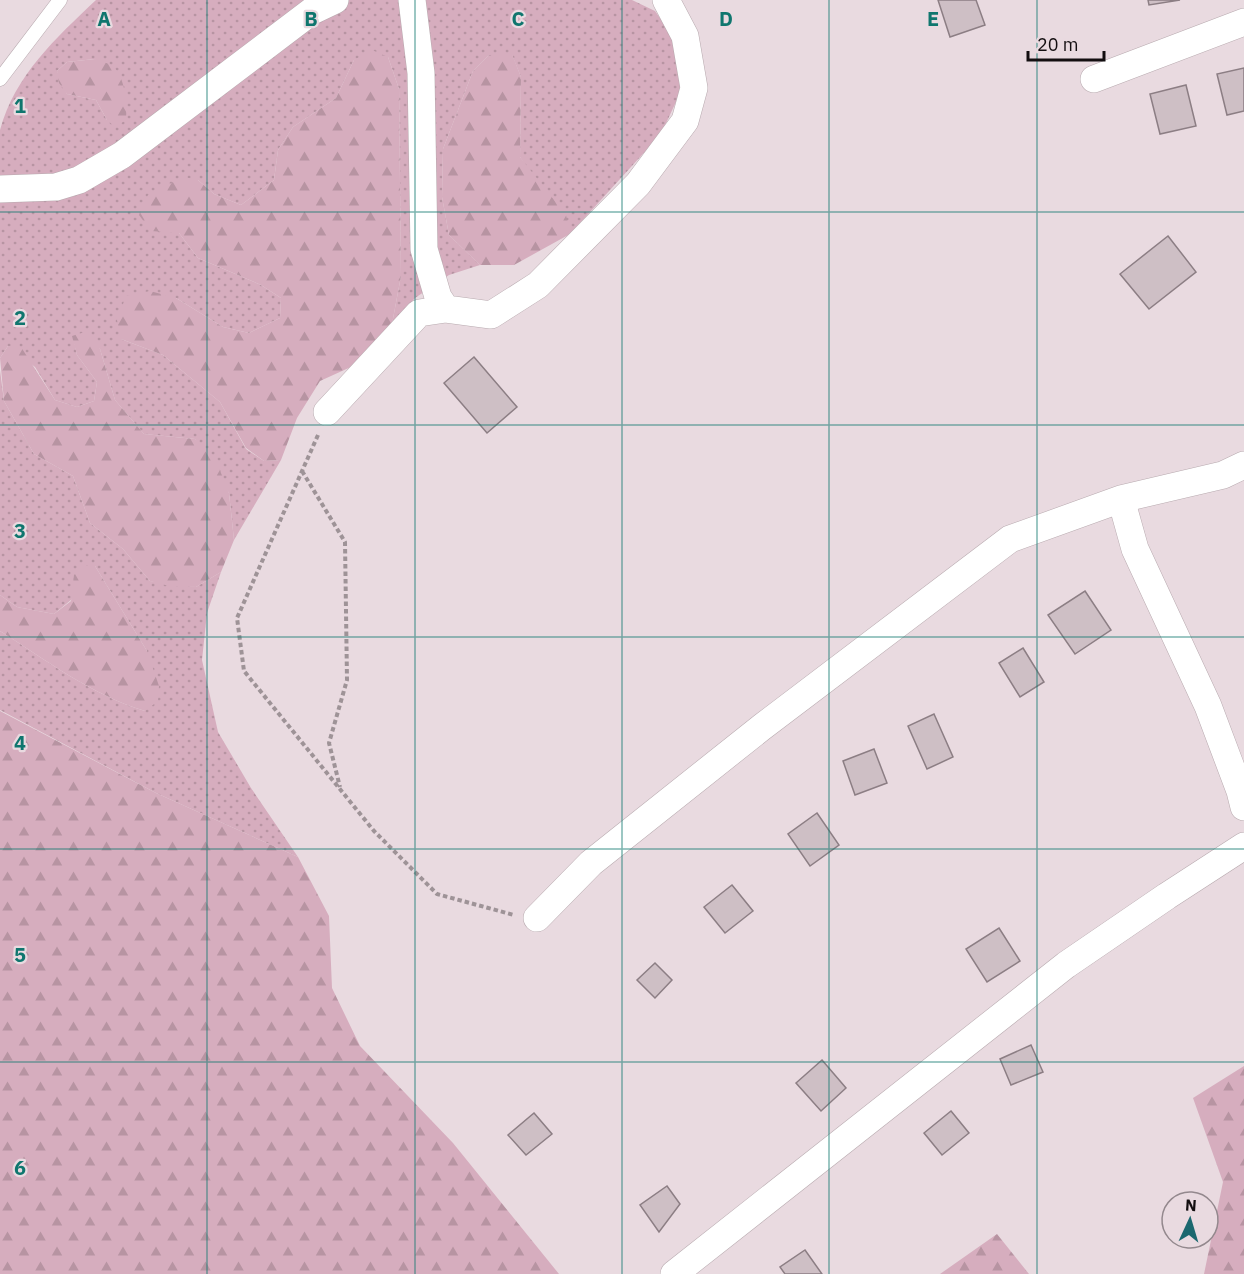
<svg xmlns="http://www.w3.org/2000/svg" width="1244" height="1274" font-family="'IBM Plex Sans',sans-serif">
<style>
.grass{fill:url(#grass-dots);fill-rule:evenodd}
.forest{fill:url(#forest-firs)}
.building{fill:#cebfc5;stroke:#8c7e84;stroke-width:1.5}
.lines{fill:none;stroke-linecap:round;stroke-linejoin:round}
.service-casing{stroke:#b8aaaf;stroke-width:15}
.minor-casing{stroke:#b8aaaf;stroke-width:28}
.path{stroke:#9e9397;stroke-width:4;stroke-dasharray:4.5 3;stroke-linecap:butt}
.service{stroke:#fff;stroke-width:14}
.minor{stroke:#fff;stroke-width:27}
.grid{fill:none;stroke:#0f766e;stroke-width:1.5;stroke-opacity:0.55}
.grid-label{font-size:20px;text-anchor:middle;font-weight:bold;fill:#0f766e;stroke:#e9dae0;stroke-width:4.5;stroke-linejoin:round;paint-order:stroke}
</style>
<defs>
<pattern id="grass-dots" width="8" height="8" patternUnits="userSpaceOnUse" patternTransform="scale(1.5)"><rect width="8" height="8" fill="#d6adbe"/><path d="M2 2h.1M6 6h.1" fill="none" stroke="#b794a2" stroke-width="1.8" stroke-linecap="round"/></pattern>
<pattern id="forest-firs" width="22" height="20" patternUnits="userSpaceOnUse" patternTransform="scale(1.5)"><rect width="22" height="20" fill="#d6adbe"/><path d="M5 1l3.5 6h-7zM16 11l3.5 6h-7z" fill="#b794a2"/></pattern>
</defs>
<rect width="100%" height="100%" fill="#e9dae0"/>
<path class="grass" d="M 96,0 L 632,0 L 655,11 L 672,35 L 682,89 L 661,134 L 570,234 L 520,157 L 521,77 L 512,55 L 489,55 L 473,71 L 443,149 L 442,197 L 449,235 L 480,265 L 449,275 L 415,298 L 392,324 L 401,276 L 399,89 L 388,57 L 354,60 L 336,98 L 293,127 L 278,150 L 274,180 L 241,205 L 214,194 L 198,180 L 179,233 L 198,258 L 261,285 L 281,298 L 280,318 L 249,333 L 223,327 L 176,298 L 121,339 L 163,355 L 220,402 L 246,449 L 264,461 L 281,460 L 234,540 L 229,493 L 195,439 L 144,434 L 115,400 L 100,349 L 73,336 L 77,355 L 97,382 L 94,401 L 77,407 L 55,400 L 35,367 L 8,346 L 0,358 L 0,130 C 15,75 56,38 96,0 ZM 95,59 L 107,120 L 96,100 L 67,94 L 57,71 L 67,62 Z
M 0,370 L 4,401 L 34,454 L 73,476 L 90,523 L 123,549 L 150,581 L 196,587 L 221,572 L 207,613 L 202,660 L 218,732 L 251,788 L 298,857 L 156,793 L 0,710 L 0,631 C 46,660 92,695 145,711 L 147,651 L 95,566 L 71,600 L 54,614 L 17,607 L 0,595 Z"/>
<path class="forest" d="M 372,50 L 388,57 L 399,89 L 401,276 L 392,324 L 353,366 L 320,381 L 297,418 L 281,460 L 264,461 L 246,448 L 220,402 L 163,355 L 121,339 L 117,320 L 126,296 L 150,291 L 176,298 L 223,327 L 249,333 L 280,318 L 281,298 L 261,285 L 198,258 L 179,233 L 151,231 L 139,215 L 148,195 L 183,177 L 198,180 L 214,194 L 241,205 L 274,180 L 278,150 L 293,127 L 336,98 L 354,60 Z
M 512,54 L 521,77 L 520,157 L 566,215 L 570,234 L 514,265 L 480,265 L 449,235 L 442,197 L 443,149 L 473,71 L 489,55 Z
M 95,59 C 99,61 105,62 109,64 C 126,73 127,104 126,120 L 115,127 L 107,120 L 96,100 L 67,94 L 59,83 L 57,71 L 67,62 Z
M 88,331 L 100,349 L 115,400 L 144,434 L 195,439 L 215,458 L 229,493 L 234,540 L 221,572 L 196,587 L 169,586 L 150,581 L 123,549 L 90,523 L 73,476 L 34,454 L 4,401 L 0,358 L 8,346 L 21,347 L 55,400 L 77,407 L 94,401 L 97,382 L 77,355 L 72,336 Z
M 84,566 L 95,566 L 147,651 L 159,686 L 158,701 L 145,711 C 92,695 46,660 0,631 L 0,595 L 17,607 L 54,614 L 71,601 L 74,575 Z
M 0,711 L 156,793 L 298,857 L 329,916 L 332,988 L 360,1046 L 453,1143 L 559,1274 L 0,1274 Z
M 1244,1066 L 1244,1274 L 1204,1274 L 1223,1182 L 1193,1098 Z
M 997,1234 L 1029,1274 L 940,1274 Z"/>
<path class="building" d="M 938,0 L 976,0 L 985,25 L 950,37 Z
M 1148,0 L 1180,0 L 1149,5 Z
M 1244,68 L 1244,111 L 1227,115 L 1217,74 Z
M 1186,85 L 1196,126 L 1160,134 L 1150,94 Z
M 1168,236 L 1196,272 L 1149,309 L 1120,274 Z
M 474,357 L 517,407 L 487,433 L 444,383 Z
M 1085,591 L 1111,630 L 1075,654 L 1048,615 Z
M 1023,648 L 1044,682 L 1020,697 L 999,663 Z
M 934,714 L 953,757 L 927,769 L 908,726 Z
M 874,749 L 887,783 L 855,795 L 843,761 Z
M 817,813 L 839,845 L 810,866 L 788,834 Z
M 732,885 L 753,911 L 725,933 L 704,907 Z
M 999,928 L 1020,961 L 987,982 L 966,949 Z
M 655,963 L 672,980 L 655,998 L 637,980 Z
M 1031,1045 L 1043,1072 L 1011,1085 L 1000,1059 Z
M 822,1060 L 846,1088 L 821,1111 L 796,1083 Z
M 951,1111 L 969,1133 L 942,1155 L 924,1133 Z
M 534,1113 L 552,1134 L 526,1155 L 508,1135 Z
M 667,1186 L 680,1204 L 659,1232 L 640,1205 Z
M 805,1250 L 822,1274 L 785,1274 L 780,1267 Z"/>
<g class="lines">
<defs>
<path id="service" d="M 0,79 L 60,0"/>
<path id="minor" d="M 412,0 L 421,73 L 424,249 L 438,297 L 446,309
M 1094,79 L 1244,22
M 0,189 L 56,187 L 79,180 L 122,155 L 312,11 L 335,0
M 327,412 L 419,313 L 446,309 L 491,315 L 538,285 L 638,184 L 685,121 L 694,88 L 685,36 L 666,0
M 1121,499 L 1135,549 L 1208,706 L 1240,791 L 1244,807
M 537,918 L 591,863 L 762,727 L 1010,539 L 1121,499 L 1223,475 L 1244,465
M 674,1274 L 1066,965 L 1167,896 L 1244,846"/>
</defs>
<use href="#service" class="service-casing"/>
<use href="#minor" class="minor-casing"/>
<path class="path" d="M 318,435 L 237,618 L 244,671 L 374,831 L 437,894 L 514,915
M 302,471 L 345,542 L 347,680 L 329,743 L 340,787"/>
<use href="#service" class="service"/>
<use href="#minor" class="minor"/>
</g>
<path class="grid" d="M 207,0 L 207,1274M 415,0 L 415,1274M 622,0 L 622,1274M 829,0 L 829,1274M 1037,0 L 1037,1274M 0,212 L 1244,212M 0,425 L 1244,425M 0,637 L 1244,637M 0,849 L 1244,849M 0,1062 L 1244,1062"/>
<g class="grid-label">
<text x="104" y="26">A</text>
<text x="311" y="26">B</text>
<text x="518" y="26">C</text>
<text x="726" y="26">D</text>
<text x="933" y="26">E</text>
<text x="20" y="113">1</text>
<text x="20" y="325">2</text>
<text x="20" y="538">3</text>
<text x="20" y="750">4</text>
<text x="20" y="962">5</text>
<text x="20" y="1175">6</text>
</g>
<g transform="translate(1190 1220) rotate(4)"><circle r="28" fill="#e9dae0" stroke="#93888d" stroke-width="1.5"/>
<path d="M0-4.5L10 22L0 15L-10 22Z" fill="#1b686f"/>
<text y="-9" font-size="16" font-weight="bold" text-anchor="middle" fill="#130e10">N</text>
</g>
<path d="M1028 51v9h76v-9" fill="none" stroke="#130e10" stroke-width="3"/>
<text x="1037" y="51" font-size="18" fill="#130e10" stroke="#e9dae0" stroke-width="4.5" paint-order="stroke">20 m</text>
</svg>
